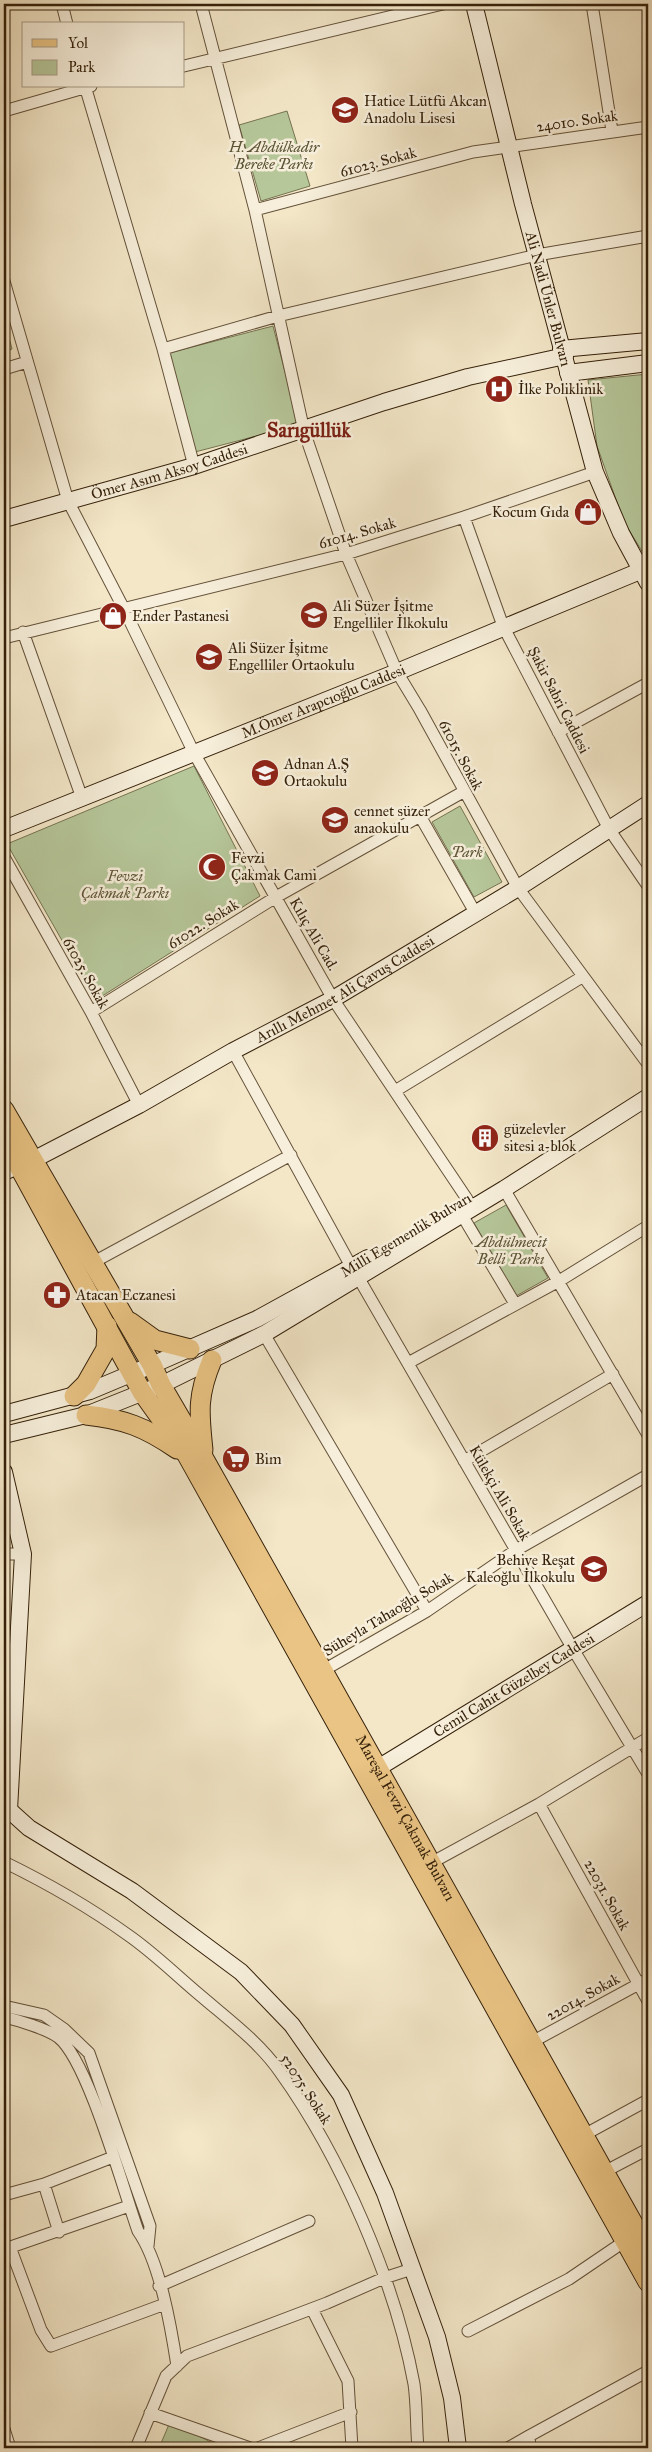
<svg xmlns="http://www.w3.org/2000/svg" width="652" height="2452" font-family="'IM FELL Great Primer',serif">
<style>
.green{fill:#b6c79a;stroke:#767452}
.lines{fill:none;stroke-linecap:round;stroke-linejoin:round}
.street-casing{stroke:#64523a;stroke-width:13}
.secondary-casing{stroke:#35210a;stroke-width:18}
.primary-casing{stroke:#35210a;stroke-width:21}
.street{stroke:#f7efdb;stroke-width:11}
.secondary{stroke:#f7efdb;stroke-width:16}
.primary{stroke:#eac484;stroke-width:19}
.labels{text-anchor:middle;stroke-width:5;stroke-linejoin:round;paint-order:stroke}
.poi-label{font-size:15px;fill:#35210a;stroke:#f7efdb;text-anchor:start}
.street-label{font-size:15px;fill:#35210a;stroke:#f7efdb}
.park-label{font-size:15px;font-style:italic;fill:#5c5335;stroke:#f7efdb}
.district-label{font-size:20px;font-weight:bold;fill:#7a1f14;stroke:#f7efdb}
</style>
<rect width="100%" height="100%" fill="#f3e7c8"/>
<filter id="stains"><feTurbulence type="fractalNoise" baseFrequency=".004" numOctaves="4"/><feColorMatrix values="0 0 0 0 .2 0 0 0 0 .09 0 0 0 0 .02 0 0 0 .5 -.17"/></filter>
<radialGradient id="worn" r=".72"><stop offset=".6" stop-color="#630" stop-opacity="0"/><stop offset="1" stop-color="#630" stop-opacity=".3"/></radialGradient>
<path class="green" d="M 287,111 L 310,186 L 261,201 L 239,125 Z
M 4,318 L 12,349 L 4,352 Z
M 273,326 L 299,425 L 195,452 L 169,353 Z
M 648,374 L 648,561 L 624,522 L 597,446 L 588,380 Z
M 194,766 L 260,896 L 96,1000 L 7,844 Z
M 460,806 L 502,882 L 474,897 L 432,822 Z
M 506,1205 L 548,1278 L 516,1296 L 474,1223 Z
M 170,2422 L 223,2448 L 159,2448 Z"/>
<g class="lines">
<defs>
<path id="street" d="M 62,4 L 67,24
M 201,4 L 255,210 L 304,431 L 346,554 L 397,672 L 420,710 L 518,888 L 648,1064
M 592,4 L 612,131
M 184,66 L 443,4
M 85,86 L 163,349 L 194,466
M 4,111 L 91,86
M 255,210 L 473,152 L 648,127
M 4,281 L 68,501 L 124,609 L 194,753 L 333,999 L 467,1199
M 163,349 L 278,316 L 537,255 L 648,236
M 4,369 L 27,362
M 464,517 L 503,626 L 609,829 L 648,886
M 23,632 L 82,798
M 4,638 L 346,554 L 464,517 L 595,472
M 558,732 L 648,683
M 420,816 L 476,914
M 4,857 L 91,1012 L 139,1105
M 91,1012 L 276,897 L 463,792
M 233,1051 L 352,1268
M 395,1091 L 582,977
M 504,1189 L 648,1435
M 462,1215 L 515,1304
M 92,1263 L 291,1155
M 358,1277 L 573,1649 L 648,1774
M 264,1334 L 427,1611
M 408,1363 L 559,1281 L 648,1226
M 464,1461 L 613,1374
M 4,1554 L 23,1554
M 4,1666 L 16,1667
M 324,1670 L 427,1611 L 516,1550 L 648,1475
M 539,1804 L 648,2001
M 4,1862 C 47,1883 89,1907 128,1935 C 154,1953 177,1976 201,1996 C 229,2020 259,2042 280,2072 C 341,2157 395,2281 414,2384 C 417,2405 416,2427 418,2448
M 431,1863 L 539,1804 L 648,1738
M 4,2006 L 44,2015 L 64,2029 L 89,2053 L 150,2226 L 148,2246
M 4,2017 C 17,2020 47,2029 58,2037 C 88,2060 123,2189 138,2231 C 160,2262 171,2327 177,2366
M 532,2042 L 648,1979
M 584,2135 L 648,2100
M 604,2172 L 648,2149
M 44,2184 L 59,2232
M 4,2195 L 44,2184 L 113,2157
M 10,2247 L 41,2330 L 51,2346 L 165,2304
M 5,2249 L 129,2206
M 159,2286 L 309,2221
M 312,2309 L 348,2381 L 352,2448
M 468,2331 L 569,2279 L 625,2241
M 150,2413 L 250,2448
M 4,2429 L 10,2448
M 136,2448 L 166,2376 L 187,2356 L 327,2303 L 384,2278 L 412,2269
M 258,2448 L 351,2412
M 508,2448 L 529,2436
M 530,2448 L 529,2436 L 648,2371"/>
<g id="secondary">
<path id="s1" d="M 474,4 L 523,204 L 595,472 L 621,533 L 648,583"/>
<path d="M 561,349 L 648,341"/>
<path d="M 568,373 L 648,363"/>
<path id="s2" d="M 4,519 L 194,466 L 384,402 L 468,377 L 565,356"/>
<path id="s3" d="M 4,829 L 397,672 L 640,571"/>
<path id="s4" d="M 31,1161 L 139,1105 L 233,1051 L 333,999 L 518,888 L 648,804"/>
<path d="M 4,1172 L 19,1165"/>
<path d="M 4,1414 L 90,1391 L 152,1365 L 257,1319 L 368,1258"/>
<path d="M 4,1435 L 86,1415 L 161,1385 L 264,1334 L 504,1189 L 648,1097"/>
<path d="M 4,1472 L 23,1554 L 9,1810"/>
<path id="s5" d="M 378,1768 L 648,1603"/>
<path d="M 4,1808 L 9,1810 L 29,1828 L 132,1891 L 241,1972 L 292,2025 L 341,2095 L 385,2193 L 437,2337 L 452,2398 L 458,2448"/>
</g>
<g id="primary">
<path id="s6" d="M 4,1110 L 152,1365 L 161,1385 L 203,1457 L 648,2250"/>
<path d="M 4,1139 L 142,1392 L 187,1455 L 648,2282"/>
<path d="M 130,1322 L 155,1340 L 190,1349"/>
<path d="M 74,1396 L 86,1384 L 106,1349 L 107,1326"/>
<path d="M 86,1415 C 124,1419 145,1427 177,1449"/>
<path d="M 203,1450 C 199,1412 197,1396 212,1360"/>
</g>
</defs>
<use href="#street" class="street-casing"/>
<use href="#secondary" class="secondary-casing"/>
<use href="#primary" class="primary-casing"/>
<use href="#street" class="street"/>
<use href="#secondary" class="secondary"/>
<use href="#primary" class="primary"/>
</g>
<defs>
<symbol id="school-disc" viewBox="-11 -11 22 22"><circle r="9.5" fill="#8f2418" stroke="#f7efdb"/><path d="M0-5L7-2L0 1L-7-2ZM-4 1L0 2.5L4 1V4Q0 6-4 4Z" fill="#fff"/></symbol>
<symbol id="hospital-disc" viewBox="-11 -11 22 22"><circle r="9.5" fill="#8f2418" stroke="#f7efdb"/><path d="M-5-5h3v3.5h4V-5h3V5h-3V1.5h-4V5h-3Z" fill="#fff"/></symbol>
<symbol id="shop-disc" viewBox="-11 -11 22 22"><circle r="9.5" fill="#8f2418" stroke="#f7efdb"/><path d="M-5-2.5h2.3a2.7 3.5 0 0 1 5.4 0H5L5.5 6h-11ZM-1.5-2.5h3a1.5 2.3 0 0 0-3 0Z" fill="#fff"/></symbol>
<symbol id="mosque-disc" viewBox="-11 -11 22 22"><circle r="9.5" fill="#8f2418" stroke="#f7efdb"/><path d="M3.5-4.9A6 6 0 1 0 3.5 4.9A5 5 0 1 1 3.5-4.9Z" fill="#fff"/></symbol>
<symbol id="building-disc" viewBox="-11 -11 22 22"><circle r="9.5" fill="#8f2418" stroke="#f7efdb"/><path d="M-4-6H4V6H1V3H-1V6H-4ZM-2.5-4.3h1.7v1.8h-1.7ZM.8-4.3h1.7v1.8H.8ZM-2.5-1h1.7V.8h-1.7ZM.8-1h1.7V.8H.8Z" fill="#fff"/></symbol>
<symbol id="pharmacy-disc" viewBox="-11 -11 22 22"><circle r="9.5" fill="#8f2418" stroke="#f7efdb"/><path d="M-2-6h4v4h4v4h-4v4h-4v-4h-4v-4h4Z" fill="#fff"/></symbol>
<symbol id="supermarket-disc" viewBox="-11 -11 22 22"><circle r="9.5" fill="#8f2418" stroke="#f7efdb"/><path d="M-6-5.5h2.5l.6 2H6L4.5 2H-2.5L-4.4-4H-6ZM-1.5 3.2a1.3 1.3 0 1 0 .1 0ZM3 3.2a1.3 1.3 0 1 0 .1 0Z" fill="#fff"/></symbol>
</defs>
<g fill-rule="evenodd">
<use href="#school-disc" x="329" y="94" width="32" height="32"/>
<use href="#hospital-disc" x="483" y="373" width="32" height="32"/>
<use href="#shop-disc" x="572" y="496" width="32" height="32"/>
<use href="#school-disc" x="298" y="599" width="32" height="32"/>
<use href="#shop-disc" x="97" y="600" width="32" height="32"/>
<use href="#school-disc" x="193" y="641" width="32" height="32"/>
<use href="#school-disc" x="249" y="757" width="32" height="32"/>
<use href="#school-disc" x="319" y="804" width="32" height="32"/>
<use href="#mosque-disc" x="196" y="851" width="32" height="32"/>
<use href="#building-disc" x="469" y="1122" width="32" height="32"/>
<use href="#pharmacy-disc" x="41" y="1279" width="32" height="32"/>
<use href="#supermarket-disc" x="220" y="1443" width="32" height="32"/>
<use href="#school-disc" x="578" y="1553" width="32" height="32"/>
</g>
<g class="labels">
<g class="poi-label">
<text x="364" y="106">Hatice Lütfü Akcan<tspan x="364" dy="17">Anadolu Lisesi</tspan></text>
<text x="518" y="394">İlke Poliklinik</text>
<text x="569" y="517" text-anchor="end">Kocum Gıda</text>
<text x="333" y="611">Ali Süzer İşitme<tspan x="333" dy="17">Engelliler İlkokulu</tspan></text>
<text x="132" y="621">Ender Pastanesi</text>
<text x="228" y="653">Ali Süzer İşitme<tspan x="228" dy="17">Engelliler Ortaokulu</tspan></text>
<text x="284" y="769">Adnan A.Ş<tspan x="284" dy="17">Ortaokulu</tspan></text>
<text x="354" y="816">cennet süzer<tspan x="354" dy="17">anaokulu</tspan></text>
<text x="231" y="863">Fevzi<tspan x="231" dy="17">Çakmak Cami</tspan></text>
<text x="504" y="1134">güzelevler<tspan x="504" dy="17">sitesi a-blok</tspan></text>
<text x="76" y="1300">Atacan Eczanesi</text>
<text x="255" y="1464">Bim</text>
<text x="575" y="1565" text-anchor="end">Behiye Reşat<tspan x="575" dy="17">Kaleoğlu İlkokulu</tspan></text>
</g>
<g class="street-label">
<text transform="translate(577 121) rotate(-8)" y="5">24010. Sokak</text>
<text transform="translate(378 162) rotate(-15)" y="5">61023. Sokak</text>
<text dy="5" stroke="none"><textPath href="#s1" startOffset="304">Ali Nadi Ünler Bulvarı</textPath></text>
<text dy="5" stroke="none"><textPath href="#s2" startOffset="172">Ömer Asım Aksoy Caddesi</textPath></text>
<text transform="translate(357 533) rotate(-16)" y="5">61014. Sokak</text>
<text transform="translate(559 700) rotate(63)" y="5">Şakir Sabri Caddesi</text>
<text dy="5" stroke="none"><textPath href="#s3" startOffset="344">M.Ömer Arapcıoğlu Caddesi</textPath></text>
<text transform="translate(461 755) rotate(62)" y="5">61015. Sokak</text>
<text transform="translate(203 924) rotate(-32)" y="5">61022. Sokak</text>
<text transform="translate(314 934) rotate(60)" y="5">Kılıç Ali Cad.</text>
<text transform="translate(86 973) rotate(61)" y="5">61025. Sokak</text>
<text dy="5" stroke="none"><textPath href="#s4" startOffset="358">Arıllı Mehmet Ali Çavuş Caddesi</textPath></text>
<text transform="translate(406 1235) rotate(-31)" y="5">Milli Egemenlik Bulvarı</text>
<text transform="translate(500 1493) rotate(60)" y="5">Külekçi Ali Sokak</text>
<text transform="translate(388 1614) rotate(-31)" y="5">Süheyla Tahaoğlu Sokak</text>
<text dy="5" stroke="none"><textPath href="#s5" startOffset="159">Cemil Cahit Güzelbey Caddesi</textPath></text>
<text dy="5" stroke="none"><textPath href="#s6" startOffset="814">Mareşal Fevzi Çakmak Bulvarı</textPath></text>
<text transform="translate(607 1895) rotate(61)" y="5">22031. Sokak</text>
<text transform="translate(583 1997) rotate(-29)" y="5">22014. Sokak</text>
<text transform="translate(306 2089) rotate(57)" y="5">52075. Sokak</text>
</g>
<g class="park-label">
<text x="274" y="152">H. Abdülkadir<tspan x="274" dy="17">Bereke Parkı</tspan></text>
<text x="467" y="857">Park</text>
<text x="125" y="881">Fevzi<tspan x="125" dy="17">Çakmak Parkı</tspan></text>
<text x="511" y="1247">Abdülmecit<tspan x="511" dy="17">Belli Parkı</tspan></text>
</g>
<g class="district-label">
<text x="309" y="437">Sarıgüllük</text>
</g>
</g>
<rect width="652" height="2452" fill="none" stroke="#f3e7c8" stroke-width="20"/>
<rect x="5" y="5" width="642" height="2442" fill="none" stroke="#35210a" stroke-width="2.5"/>
<rect x="10" y="10" width="632" height="2432" fill="none" stroke="#35210a"/>
<rect x="22" y="22" width="162" height="65" fill="#f7efdb" stroke="#a99d87"/>
<rect x="32" y="39" width="25" height="8" fill="#eac484" stroke="#a99d87"/>
<text x="68" y="48" font-size="15" fill="#35210a">Yol</text>
<rect x="32" y="60" width="25" height="15" fill="#b6c79a" stroke="#a99d87"/>
<text x="68" y="72" font-size="15" fill="#35210a">Park</text>
<rect width="100%" height="100%" filter="url(#stains)"/>
<rect width="100%" height="100%" fill="url(#worn)"/>
</svg>
